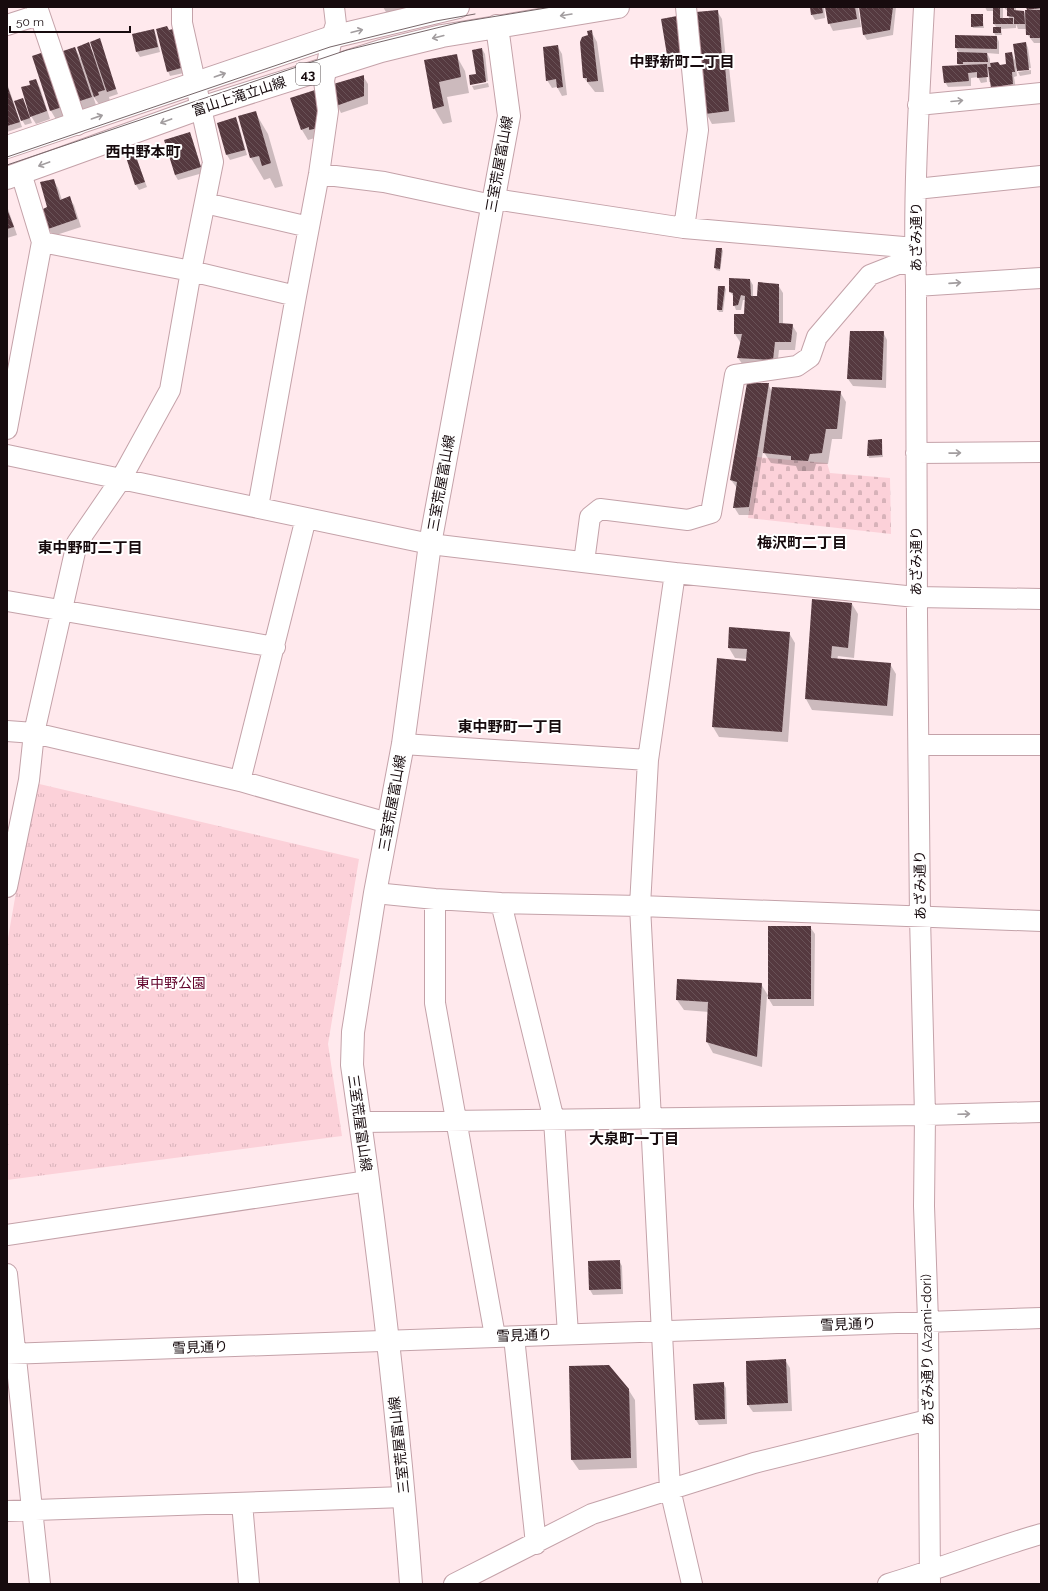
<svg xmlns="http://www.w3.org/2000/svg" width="1048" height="1591" font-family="Raleway,'Noto Sans JP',sans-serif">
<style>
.cemetery{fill:url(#cemetery-stones)}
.park{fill:url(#park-tufts)}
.shadow{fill:#0003}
.building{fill:url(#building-back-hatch)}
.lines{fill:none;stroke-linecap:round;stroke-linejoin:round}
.minor-casing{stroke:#c4a2a9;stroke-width:22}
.major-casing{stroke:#c4a2a9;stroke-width:24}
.minor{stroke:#fff;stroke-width:20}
.major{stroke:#fff;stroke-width:22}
.tram{stroke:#766669;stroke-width:1}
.oneway{stroke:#a29d9f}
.labels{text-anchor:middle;stroke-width:4;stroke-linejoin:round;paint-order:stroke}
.shield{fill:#fff;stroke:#5d5456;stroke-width:1}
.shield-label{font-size:13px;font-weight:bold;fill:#170b0e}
.street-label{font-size:14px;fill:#170b0e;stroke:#fff}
.park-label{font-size:14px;fill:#62032b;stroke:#fff}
.neighbourhood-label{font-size:15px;font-weight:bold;fill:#170b0e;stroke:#fff}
</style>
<defs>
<pattern id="cemetery-stones" width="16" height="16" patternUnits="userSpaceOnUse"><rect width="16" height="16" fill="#fcd1d9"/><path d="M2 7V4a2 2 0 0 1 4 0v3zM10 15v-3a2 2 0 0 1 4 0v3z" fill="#d7b2b9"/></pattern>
<pattern id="park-tufts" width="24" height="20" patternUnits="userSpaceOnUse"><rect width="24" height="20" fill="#fcd1d9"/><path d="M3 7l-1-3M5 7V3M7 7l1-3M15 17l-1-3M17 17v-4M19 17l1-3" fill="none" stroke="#d7b2b9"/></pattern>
<pattern id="building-back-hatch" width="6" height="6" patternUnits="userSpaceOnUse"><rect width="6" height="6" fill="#55393f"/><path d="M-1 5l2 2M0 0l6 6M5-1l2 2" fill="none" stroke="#695257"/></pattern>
</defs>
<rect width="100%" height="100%" fill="#ffe9ed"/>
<path class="cemetery" d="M 757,457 L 827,463 L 830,473 L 890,478 L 891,534 L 748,518 Z"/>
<path class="park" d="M 35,783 L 359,859 L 328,1044 L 342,1136 L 7,1180 L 7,944 Z"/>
<path class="shadow" d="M 383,7 L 423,7 L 389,17 Z
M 811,7 L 824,7 L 825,18 L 815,20 L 812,15 Z
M 826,7 L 858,7 L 861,27 L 833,31 L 829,23 Z
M 860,7 L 896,7 L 893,35 L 867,40 L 864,35 Z
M 985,7 L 1003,7 L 1003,19 L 1009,19 L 1008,10 L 1006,10 L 1004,7 L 1016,7 L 1016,11 L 1024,11 L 1026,16 L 1029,11 L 1027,7 L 1041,7 L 1041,43 L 1034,43 L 1027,34 L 1027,29 L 1018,29 L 1016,24 L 1016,28 L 1001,29 L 1002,35 L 996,35 L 999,42 L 999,54 L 987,53 L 990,59 L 990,64 L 998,63 L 1000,66 L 1007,65 L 1012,54 L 1016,62 L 1026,43 L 1028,48 L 1031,68 L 1018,70 L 1018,72 L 1016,67 L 1017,76 L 1014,77 L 1016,89 L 995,92 L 991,82 L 989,82 L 988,69 L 986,69 L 987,82 L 981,83 L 978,77 L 971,78 L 971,86 L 948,87 L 945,82 L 959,66 L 958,63 L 959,53 L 956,48 L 996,36 L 994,33 L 997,28 L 994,24 L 994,11 L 987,11 Z
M 717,11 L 722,19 L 726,61 L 729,67 L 735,122 L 712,124 L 706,113 L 702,59 L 701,56 Z
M 982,15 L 984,28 L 973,28 L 972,26 Z
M 662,20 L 684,57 L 671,59 L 668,54 Z
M 154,30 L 156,35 L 160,52 L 140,57 L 137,52 Z
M 169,31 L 172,31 L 175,36 L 184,73 L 170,76 L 168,71 Z
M 591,31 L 597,42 L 604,92 L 595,92 L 584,78 L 589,35 Z
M 99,40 L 118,94 L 109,97 L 110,101 L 101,107 L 93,96 L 97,108 L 84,112 L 78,102 L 75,48 L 81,59 L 88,44 L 94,54 Z
M 558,47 L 562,54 L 567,95 L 562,96 L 557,87 L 552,88 L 547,80 Z
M 482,49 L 485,54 L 488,81 L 472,84 L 472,85 L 470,76 L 477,75 Z
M 456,55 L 465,71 L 469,93 L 447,97 L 452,122 L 443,124 L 434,108 L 425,61 Z
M 34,56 L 70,117 L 57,121 L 51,111 Z
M 1031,70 L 1031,74 L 1020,76 L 1018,72 Z
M 363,76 L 368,84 L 368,104 L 341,113 L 337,105 Z
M 36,80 L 40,88 L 50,119 L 36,124 L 31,116 L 31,86 Z
M 7,83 L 22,127 L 7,132 Z
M 488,83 L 489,87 L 474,90 L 472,86 Z
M 320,102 L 315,138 L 308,140 L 302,130 Z
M 25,104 L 32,123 L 25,125 L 22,120 Z
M 255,112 L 268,134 L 283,186 L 275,188 L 270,178 L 264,180 L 251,158 L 239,117 Z
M 235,118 L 238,123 L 247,155 L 230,160 L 227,155 L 218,124 Z
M 189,133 L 192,138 L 203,173 L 178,180 L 175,175 L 165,140 Z
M 134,152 L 147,187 L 139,190 L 136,185 Z
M 53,180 L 58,188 L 62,200 L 69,198 L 74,205 L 81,227 L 53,236 L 48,228 L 48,208 Z
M 7,206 L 17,235 L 7,238 Z
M 722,249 L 723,251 L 720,271 L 716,270 L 715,268 Z
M 750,280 L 753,285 L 753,297 L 758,297 L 778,285 L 783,293 L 783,325 L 792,325 L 797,333 L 795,350 L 779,350 L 777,368 L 743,365 L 738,358 L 741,342 L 740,342 L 735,334 L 735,315 L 745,315 L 746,300 L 743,300 L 741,310 L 736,310 L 734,305 L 733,296 L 730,291 Z
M 724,287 L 726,289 L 723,312 L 719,312 L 718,310 Z
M 883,332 L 887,340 L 886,388 L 853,386 L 848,379 Z
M 768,384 L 772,392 L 840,392 L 846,402 L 842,439 L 832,439 L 828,464 L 816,464 L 814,471 L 798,471 L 796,466 L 771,463 L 763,451 L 753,515 L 739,515 L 734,507 L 737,488 L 731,480 Z
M 882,440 L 883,457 L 869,458 L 868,455 Z
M 852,604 L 858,614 L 854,658 L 838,656 L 837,660 L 890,664 L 896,674 L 893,716 L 812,710 L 806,699 Z
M 789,633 L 795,643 L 788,742 L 719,737 L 713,727 L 747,662 L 747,659 L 735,658 L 729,648 Z
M 810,927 L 815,934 L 814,1006 L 773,1006 L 767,996 L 762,1067 L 713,1053 L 707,1042 L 709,1012 L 684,1010 L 677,1000 L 761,984 L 769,997 Z
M 619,1261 L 622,1266 L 623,1294 L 593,1295 L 590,1290 L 589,1262 Z
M 785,1360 L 790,1368 L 792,1411 L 753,1412 L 748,1405 Z
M 723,1383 L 726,1388 L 727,1424 L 699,1425 L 696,1420 Z
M 628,1389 L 635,1400 L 637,1468 L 579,1470 L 572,1460 Z"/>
<path class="building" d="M 810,7 L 822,7 L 823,13 L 811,15 Z
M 825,7 L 855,7 L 857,19 L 828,24 Z
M 859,7 L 893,7 L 890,30 L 863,35 Z
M 993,7 L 1000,7 L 1000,18 L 1013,18 L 1013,24 L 993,24 Z
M 1007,7 L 1014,7 L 1014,10 L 1024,11 L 1025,24 L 1014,24 L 1014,17 L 1007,16 Z
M 1026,7 L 1041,7 L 1041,8 L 1027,10 Z
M 718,10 L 722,55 L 700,57 L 696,12 Z
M 1025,10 L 1041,10 L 1041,38 L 1030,38 L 1030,35 L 1026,35 Z
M 971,14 L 983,14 L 983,26 L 971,27 Z
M 677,16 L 682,52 L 667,55 L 661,19 Z
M 167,26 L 169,30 L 173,29 L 181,68 L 167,72 L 156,29 Z
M 993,27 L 1001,27 L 1001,33 L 993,33 Z
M 154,29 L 158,47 L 136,52 L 132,34 Z
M 592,30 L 598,81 L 587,82 L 587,78 L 583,78 L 580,42 L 582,37 L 588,35 L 587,31 Z
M 955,35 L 997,36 L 997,49 L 955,48 Z
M 100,38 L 116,89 L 107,92 L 90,42 Z
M 89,42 L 105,90 L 98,92 L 99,95 L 94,97 L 77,47 Z
M 1026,42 L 1029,70 L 1017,71 L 1013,44 Z
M 558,45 L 563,87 L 557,88 L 556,79 L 546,81 L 543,47 Z
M 75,47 L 92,97 L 77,102 L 60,52 Z
M 482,48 L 486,82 L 470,85 L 469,75 L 476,74 L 472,50 Z
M 47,51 L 65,106 L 50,111 L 32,56 Z
M 957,52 L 987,53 L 988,62 L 963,62 L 963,64 L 957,64 Z
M 1012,52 L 1015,72 L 1012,72 L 1013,84 L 991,88 L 988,67 L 991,67 L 990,63 L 998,62 L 1000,65 L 1006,64 L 1005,53 Z
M 457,54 L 461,77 L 439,82 L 444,106 L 433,109 L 424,60 Z
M 724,55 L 729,111 L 705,114 L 700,58 Z
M 987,64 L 988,77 L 977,78 L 977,72 L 968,73 L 969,81 L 944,83 L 942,66 Z
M 364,75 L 364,96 L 336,106 L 330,85 Z
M 36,79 L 47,111 L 30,117 L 21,87 L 30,85 L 29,81 Z
M 7,85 L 20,122 L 7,126 Z
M 315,90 L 321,114 L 319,128 L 309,130 L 309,127 L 301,130 L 290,98 Z
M 23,98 L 30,118 L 21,121 L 14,101 Z
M 256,111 L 271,163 L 262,166 L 259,156 L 250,158 L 238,116 Z
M 236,117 L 245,150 L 226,155 L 217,123 Z
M 190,132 L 201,167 L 175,175 L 164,140 Z
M 134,151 L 145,182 L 135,185 L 125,154 Z
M 54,179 L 60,200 L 70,196 L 77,219 L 48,229 L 41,210 L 47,207 L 40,182 Z
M 7,209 L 14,227 L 7,229 Z
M 716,248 L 722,248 L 720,269 L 714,268 Z
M 729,278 L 750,279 L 751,296 L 757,296 L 758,282 L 779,284 L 779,323 L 793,324 L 791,342 L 775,342 L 773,360 L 737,358 L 742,334 L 734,334 L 734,314 L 744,314 L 745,296 L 741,295 L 738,305 L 733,306 L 733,293 L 729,292 Z
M 718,286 L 725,286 L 722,310 L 717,310 Z
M 850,331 L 884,331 L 882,380 L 847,379 Z
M 747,383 L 769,383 L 749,507 L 733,508 L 737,482 L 730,480 Z
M 772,387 L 841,391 L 837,429 L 826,429 L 822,453 L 810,454 L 808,461 L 791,460 L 791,456 L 763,453 Z
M 882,439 L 882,455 L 867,456 L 868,440 Z
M 812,599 L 852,603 L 848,648 L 832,646 L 831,658 L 891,663 L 887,706 L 805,699 Z
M 729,627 L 790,632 L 782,732 L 712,727 L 717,658 L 746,661 L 747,649 L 728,648 Z
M 768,926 L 811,926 L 811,999 L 768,999 Z
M 677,979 L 762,983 L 757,1057 L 706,1042 L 708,1002 L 676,1000 Z
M 620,1260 L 621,1289 L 589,1290 L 588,1261 Z
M 786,1359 L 788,1403 L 747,1405 L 746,1361 Z
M 609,1365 L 629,1389 L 631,1458 L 571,1460 L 569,1366 Z
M 724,1382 L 725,1419 L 695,1420 L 693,1384 Z"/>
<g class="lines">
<defs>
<path id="minor" d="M 37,7 L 77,125
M 924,7 C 919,100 913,193 916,286 L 917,615 L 920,917 L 925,1115 L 924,1206 L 928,1321 L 930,1584
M 7,25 L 38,15
M 918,105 L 1041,93
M 319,174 L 384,182 L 492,205
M 916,189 L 1041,176
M 494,199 L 684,228 L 915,248
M 205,203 L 309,227
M 684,228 L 698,130 L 686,7
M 42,242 L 191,271 L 296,296
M 916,286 L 1041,278
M 7,429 L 42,242 L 21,173
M 916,453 L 1041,452
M 7,455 L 430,544 L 675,573 L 916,597 L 1041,599
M 258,507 L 296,296 L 319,174 L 328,111 L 324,81 L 332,37 L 336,24 L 334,7
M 584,562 L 590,517 L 600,509 L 688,520 L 711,513 L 735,375 L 797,366 L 810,357 L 817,337 L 870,275 L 898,264 L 916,264
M 675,573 L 648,760 L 640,906 L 670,1489 L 692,1584
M 7,601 L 275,647
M 7,731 L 34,733 L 240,781 L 388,823
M 403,744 L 648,760
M 919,745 L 1041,745
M 240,781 L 306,518
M 7,887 L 29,780 L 34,733 L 77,543 L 121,479 L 170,390 L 191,271 L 213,162 L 182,23 L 182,7
M 375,893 L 435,899 L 501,903 L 640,906 L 1041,921
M 435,899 L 435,1003 L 495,1336
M 501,903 L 554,1120 L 568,1334
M 360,1122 L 925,1115 L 1041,1112
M 7,1235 L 368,1181
M 7,1274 L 40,1584
M 514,1337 L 536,1544
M 7,1354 L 1041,1318
M 242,1503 L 249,1584
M 7,1511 L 404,1497
M 454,1584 L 592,1514 L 754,1463 L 928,1420
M 888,1584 C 939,1569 989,1549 1041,1534"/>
<path id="major" d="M 7,147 L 332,37 L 458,7
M 7,178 L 201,108 L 381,51 L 442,36 L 618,7
M 411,1584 C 398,1410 377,1237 352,1065 L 353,1032 L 375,893 L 403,744 L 430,544 L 509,116 L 497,26"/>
</defs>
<use href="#minor" class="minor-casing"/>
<use href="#major" class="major-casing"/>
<use href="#minor" class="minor"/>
<use href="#major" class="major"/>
<path class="tram" d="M 7,157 L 330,47 L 436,21 L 475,14
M 7,165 L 347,50 L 461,22 L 552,7"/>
</g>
<defs><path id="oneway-shaft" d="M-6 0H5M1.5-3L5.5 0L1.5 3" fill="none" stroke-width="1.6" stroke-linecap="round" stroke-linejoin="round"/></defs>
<g class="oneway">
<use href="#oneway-shaft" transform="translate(566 15) rotate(171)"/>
<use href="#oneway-shaft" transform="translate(357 31) rotate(-14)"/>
<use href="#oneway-shaft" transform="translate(438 37) rotate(166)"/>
<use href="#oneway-shaft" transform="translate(220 75) rotate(-19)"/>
<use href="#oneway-shaft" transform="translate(957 101) rotate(-5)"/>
<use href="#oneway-shaft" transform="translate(97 117) rotate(-19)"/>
<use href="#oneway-shaft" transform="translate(166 121) rotate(160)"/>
<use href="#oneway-shaft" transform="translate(44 164) rotate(160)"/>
<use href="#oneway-shaft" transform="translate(955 283) rotate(-4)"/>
<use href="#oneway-shaft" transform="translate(955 453) rotate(-1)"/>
<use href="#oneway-shaft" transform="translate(964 1114) rotate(-2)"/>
</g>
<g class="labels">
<rect class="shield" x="296" y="63" width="24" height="22" rx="3"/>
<g class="shield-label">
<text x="308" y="79">43</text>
</g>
<g class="street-label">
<text transform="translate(239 96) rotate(-18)" y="5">富山上滝立山線</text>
<text transform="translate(499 164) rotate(-80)" y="5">三室荒屋富山線</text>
<text transform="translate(916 237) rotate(-90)" y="5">あざみ通り</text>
<text transform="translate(441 483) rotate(-80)" y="5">三室荒屋富山線</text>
<text transform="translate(916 561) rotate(-90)" y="5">あざみ通り</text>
<text transform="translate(392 803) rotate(-80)" y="5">三室荒屋富山線</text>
<text transform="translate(920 885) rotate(-91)" y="5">あざみ通り</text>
<text transform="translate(360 1123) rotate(82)" y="5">三室荒屋富山線</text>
<text transform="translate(848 1324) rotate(-2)" y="5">雪見通り</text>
<text transform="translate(524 1335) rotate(-2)" y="5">雪見通り</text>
<text transform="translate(200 1347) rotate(-2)" y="5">雪見通り</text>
<text transform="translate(927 1350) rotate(-91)" y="5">あざみ通り (Azami-dori)</text>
<text transform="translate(399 1445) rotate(-96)" y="5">三室荒屋富山線</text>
</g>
<g class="park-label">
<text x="171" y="988">東中野公園</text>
</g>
<g class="neighbourhood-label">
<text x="682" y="67">中野新町二丁目</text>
<text x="143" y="157">西中野本町</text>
<text x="802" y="548">梅沢町二丁目</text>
<text x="90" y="553">東中野町二丁目</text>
<text x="510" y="732">東中野町一丁目</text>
<text x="634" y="1144">大泉町一丁目</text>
</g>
</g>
<rect width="1048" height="1591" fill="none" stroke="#170b0e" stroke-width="16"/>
<path d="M10 26v6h120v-6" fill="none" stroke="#170b0e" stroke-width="2"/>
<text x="16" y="26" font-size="12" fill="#170b0e" stroke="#ffffff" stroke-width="3" paint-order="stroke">50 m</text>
</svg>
